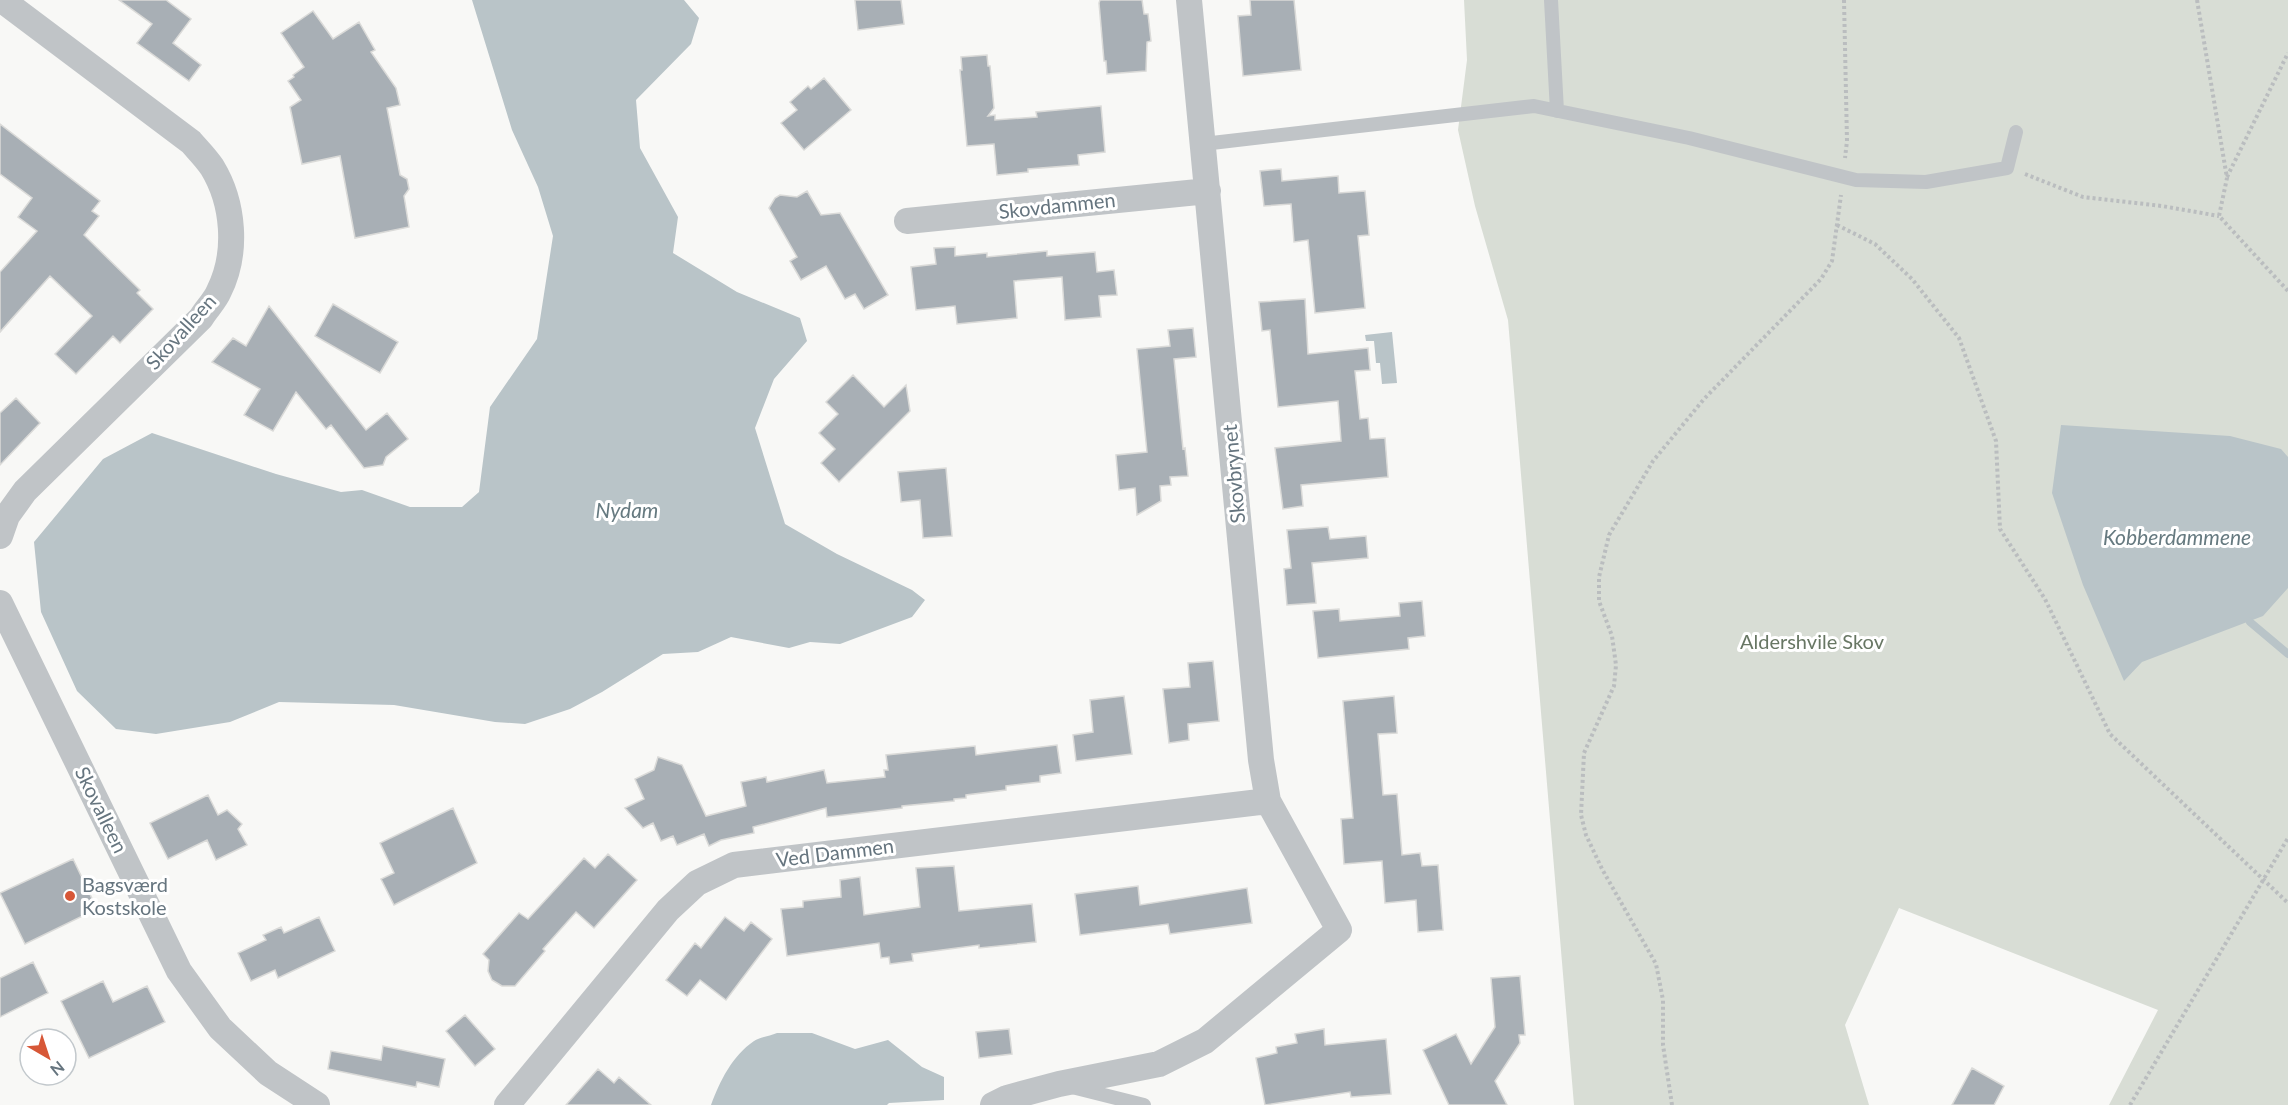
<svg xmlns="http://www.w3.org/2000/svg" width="2288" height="1105" font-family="Lato,sans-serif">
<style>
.green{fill:#d8ddd5}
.water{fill:#b9c4c8}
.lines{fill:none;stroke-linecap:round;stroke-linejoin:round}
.stream{stroke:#b9c4c8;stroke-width:8}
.building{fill:#a8afb5;stroke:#dadad8;stroke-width:1.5}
.path{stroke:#babdbf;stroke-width:4;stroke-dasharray:3 3;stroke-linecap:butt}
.service{stroke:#c0c4c7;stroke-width:14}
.minor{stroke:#c0c4c7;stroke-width:26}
.poi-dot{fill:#d75737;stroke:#fff;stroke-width:2}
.labels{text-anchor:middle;stroke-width:6;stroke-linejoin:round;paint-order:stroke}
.street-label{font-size:20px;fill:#66757f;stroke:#fff}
.park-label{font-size:20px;fill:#687764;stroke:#fff}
.poi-label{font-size:20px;fill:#66757f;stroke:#fff;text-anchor:start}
.water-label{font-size:21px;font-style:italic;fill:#667a80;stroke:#fff}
</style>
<rect width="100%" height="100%" fill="#f8f8f6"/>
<path class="green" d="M 1464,0 L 2288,0 L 2288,1105 L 2109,1105 L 2158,1010 L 1899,908 L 1845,1025 L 1869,1105 L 1574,1105 L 1508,320 L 1475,206 L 1458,130 L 1467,60 Z"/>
<path class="water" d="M 472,0 L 684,0 L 699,18 L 691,44 L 636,100 L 640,148 L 678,217 L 673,253 L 737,292 L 800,318 L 807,341 L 774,379 L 755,428 L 785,524 L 837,554 L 912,590 L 925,600 L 912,617 L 840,644 L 810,642 L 789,648 L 731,637 L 698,652 L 663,654 L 602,692 L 570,709 L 525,724 L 495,722 L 394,705 L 279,702 L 230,722 L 156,734 L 116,729 L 77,691 L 41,612 L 34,542 L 103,459 L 152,433 L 276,474 L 341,492 L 362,490 L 410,507 L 462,507 L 479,492 L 490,407 L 537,339 L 553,236 L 538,187 L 512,130 Z
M 1392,332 L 1397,383 L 1382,384 L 1380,363 L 1376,363 L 1374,341 L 1366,341 L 1365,335 Z
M 2061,425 L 2230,436 L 2281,449 L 2288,457 L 2288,588 L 2263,616 L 2142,662 L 2124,681 L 2083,585 L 2052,493 Z
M 777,1033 L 812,1033 L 855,1049 L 888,1040 L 922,1067 L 944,1077 L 944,1100 L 889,1103 L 887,1105 L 711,1105 C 720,1081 732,1056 754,1041 C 760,1037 770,1036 777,1033 Z"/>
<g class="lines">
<path class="stream" d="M 2250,622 L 2288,654"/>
</g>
<path class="building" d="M 119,0 L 166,0 L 191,19 L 173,43 L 201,65 L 189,81 L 137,43 L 152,24 Z
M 855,0 L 901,0 L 904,24 L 858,30 Z
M 1100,0 L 1142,0 L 1144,14 L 1148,14 L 1151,41 L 1147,42 L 1146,71 L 1107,74 L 1106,61 L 1104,61 L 1099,3 Z
M 1250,0 L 1294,0 L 1301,70 L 1243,76 L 1238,16 L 1251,15 Z
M 313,11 L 333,39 L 359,22 L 375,50 L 371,52 L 396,88 L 400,105 L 387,108 L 400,175 L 407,179 L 409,189 L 404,196 L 409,227 L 355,238 L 340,156 L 302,164 L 290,107 L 301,100 L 288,81 L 294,77 L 293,75 L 304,67 L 281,33 Z
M 987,55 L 988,66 L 990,66 L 994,108 L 988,116 L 995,115 L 995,120 L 1037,117 L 1036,112 L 1101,106 L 1105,152 L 1078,155 L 1079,165 L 1028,169 L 1028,172 L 997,175 L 994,144 L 967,146 L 960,70 L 962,70 L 961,57 Z
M 824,78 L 851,110 L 804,150 L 781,123 L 797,110 L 790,102 L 808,86 L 811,89 Z
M 0,124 L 100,201 L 92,211 L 99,216 L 84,235 L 140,290 L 137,293 L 153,309 L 120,343 L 113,336 L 76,374 L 55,354 L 92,316 L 50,276 L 0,332 L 0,272 L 37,231 L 18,217 L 32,198 L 0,174 Z
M 1281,169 L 1282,181 L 1338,176 L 1339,193 L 1365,191 L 1369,235 L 1358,236 L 1365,308 L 1315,313 L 1308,240 L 1294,242 L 1291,204 L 1264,206 L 1260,171 Z
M 807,191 L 821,215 L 840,213 L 888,295 L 864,309 L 855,294 L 845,299 L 826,266 L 801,280 L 790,261 L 797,257 L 769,208 L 775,198 L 780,195 L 797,197 Z
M 955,247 L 955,256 L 987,253 L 987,257 L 1047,251 L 1047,256 L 1095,252 L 1097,272 L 1114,270 L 1117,295 L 1099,296 L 1101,317 L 1065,320 L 1062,277 L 1014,281 L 1017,318 L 957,324 L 955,306 L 916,310 L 911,267 L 936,264 L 934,248 Z
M 1305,299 L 1308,354 L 1368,348 L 1370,370 L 1355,371 L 1360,419 L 1368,418 L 1370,439 L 1385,438 L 1388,477 L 1301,485 L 1303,506 L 1283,509 L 1275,448 L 1341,441 L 1338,401 L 1278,407 L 1270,330 L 1262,331 L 1259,302 Z
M 333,304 L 398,342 L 380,373 L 315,336 Z
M 269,306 L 366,430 L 387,413 L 408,439 L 386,457 L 383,465 L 364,468 L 331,425 L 326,429 L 296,392 L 273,431 L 244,415 L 260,389 L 212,362 L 233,338 L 246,346 Z
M 1193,328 L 1196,357 L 1174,359 L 1183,449 L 1185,448 L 1188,476 L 1170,477 L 1171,485 L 1160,486 L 1161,501 L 1137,515 L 1135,488 L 1119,490 L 1116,455 L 1147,452 L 1137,349 L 1170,346 L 1168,330 Z
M 853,375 L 884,407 L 906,385 L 910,411 L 839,482 L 821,463 L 835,449 L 819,433 L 838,414 L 826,402 Z
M 16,398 L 40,423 L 0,465 L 0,413 Z
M 946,468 L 952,536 L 923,538 L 920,500 L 901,502 L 898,472 Z
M 1328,527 L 1330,539 L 1366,536 L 1368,558 L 1312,563 L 1316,603 L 1287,605 L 1284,569 L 1291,568 L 1287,530 Z
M 1422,601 L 1425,636 L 1408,638 L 1409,649 L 1318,658 L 1313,611 L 1339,609 L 1340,621 L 1400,616 L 1399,603 Z
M 1213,661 L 1219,721 L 1188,724 L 1189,740 L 1169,743 L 1163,689 L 1190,687 L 1188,663 Z
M 1124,696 L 1132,754 L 1076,761 L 1073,735 L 1093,732 L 1090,700 Z
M 1394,696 L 1397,733 L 1378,734 L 1383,795 L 1397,794 L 1402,855 L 1420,853 L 1422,866 L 1438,865 L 1443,930 L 1418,932 L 1416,900 L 1385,903 L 1382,861 L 1344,864 L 1341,819 L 1353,818 L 1343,701 Z
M 1057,745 L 1061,773 L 1040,776 L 1040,782 L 1006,786 L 1006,790 L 966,795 L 966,798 L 954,799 L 954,801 L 902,806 L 902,808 L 827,817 L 826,808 L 753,827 L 754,833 L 721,840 L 709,846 L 704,834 L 677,845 L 673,836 L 661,841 L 653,823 L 643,828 L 625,808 L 644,799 L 635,779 L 654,770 L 658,757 L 682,765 L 706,816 L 746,806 L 741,782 L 766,777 L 767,782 L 824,770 L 827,783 L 885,777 L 884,770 L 888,770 L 886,755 L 975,746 L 976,755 Z
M 208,795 L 218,815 L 227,810 L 242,824 L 238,829 L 247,845 L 216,860 L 207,840 L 168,859 L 150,823 Z
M 453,808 L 477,863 L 394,905 L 381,879 L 394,873 L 380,843 Z
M 608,854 L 637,880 L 594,928 L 576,912 L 543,949 L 545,951 L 515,986 L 502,986 L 492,980 L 488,971 L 489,960 L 483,954 L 519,913 L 528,919 L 584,858 L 595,868 Z
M 73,859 L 97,909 L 25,944 L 0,893 Z
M 954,866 L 959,911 L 1032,904 L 1036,942 L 979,948 L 979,945 L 912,954 L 913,961 L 890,964 L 889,957 L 881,958 L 879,943 L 787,956 L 781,909 L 803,907 L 803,901 L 841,897 L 840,880 L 860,877 L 864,915 L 920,907 L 916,868 Z
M 1138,886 L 1140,905 L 1247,888 L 1252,923 L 1170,934 L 1168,924 L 1080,935 L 1075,894 Z
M 319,917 L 335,951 L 278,978 L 275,970 L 251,981 L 238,953 L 266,940 L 263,935 L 281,927 L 284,933 Z
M 725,917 L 744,931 L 751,922 L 772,939 L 726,1000 L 700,980 L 687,996 L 666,980 L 695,943 L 701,948 Z
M 33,962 L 48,993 L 0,1017 L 0,978 Z
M 1520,976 L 1525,1035 L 1519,1035 L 1520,1043 L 1495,1081 L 1507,1105 L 1449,1105 L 1423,1050 L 1456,1034 L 1471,1064 L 1495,1027 L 1491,978 Z
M 103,981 L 113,1002 L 147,986 L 165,1022 L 89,1058 L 61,1001 Z
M 465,1015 L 495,1049 L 475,1066 L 446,1031 Z
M 1009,1029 L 1012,1054 L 979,1058 L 976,1032 Z
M 1324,1029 L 1325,1045 L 1386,1039 L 1391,1094 L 1351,1097 L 1350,1092 L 1265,1105 L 1256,1058 L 1277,1053 L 1276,1047 L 1297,1043 L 1295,1034 Z
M 383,1046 L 445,1059 L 439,1087 L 417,1082 L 416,1087 L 328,1069 L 331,1051 L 381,1060 Z
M 1972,1068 L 2004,1086 L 1994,1105 L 1952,1105 Z
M 598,1069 L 614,1083 L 619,1077 L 651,1105 L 566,1105 Z"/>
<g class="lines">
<path class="path" d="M 1844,0 L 1847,141 L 1845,158
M 2197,0 L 2227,178 L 2219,216 L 2288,291
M 2025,174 L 2083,197 L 2162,206 L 2219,216
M 2227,177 L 2288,53
M 1837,225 L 1875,244 L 1912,279 L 1959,338 L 1996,441 L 2000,529 L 2045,599 L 2110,734 L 2288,903
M 1672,1105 L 1663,1045 L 1663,1000 L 1656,964 L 1602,869 L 1586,835 L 1581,815 L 1584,753 L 1614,686 L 1616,665 L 1612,636 L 1599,601 L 1599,577 L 1609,535 L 1653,461 L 1704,399 L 1821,279 L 1832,261 L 1841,195
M 2130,1105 L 2288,838"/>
<path class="service" d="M 1551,0 L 1557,111
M 1203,144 L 1534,106 L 1689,138 L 1856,180 L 1926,182 L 2007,168 L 2016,132
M 1072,1087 L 1144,1105"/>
<path class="minor" d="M 907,221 L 1208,191
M 0,536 L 7,516 L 25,491 L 201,318 C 206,309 215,301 219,291 C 238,253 234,203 212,167 C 206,158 198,150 191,142 L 2,0
M 0,603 L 179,971 L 220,1028 L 268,1073 L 317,1105
M 507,1105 L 668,910 L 697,883 L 734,865 L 1268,801
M 993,1105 L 1007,1098 L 1059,1084 L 1159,1064 L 1205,1041 L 1339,930 L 1268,801 L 1261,760 L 1189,0"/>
</g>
<circle class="poi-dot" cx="70" cy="896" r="6"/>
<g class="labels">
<g class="street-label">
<text transform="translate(1057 206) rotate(-6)" y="7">Skovdammen</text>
<text transform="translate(181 332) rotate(-48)" y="7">Skovalleen</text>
<text transform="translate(1234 474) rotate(-95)" y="7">Skovbrynet</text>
<text transform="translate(101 810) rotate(64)" y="7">Skovalleen</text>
<text transform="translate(835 853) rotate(-7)" y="7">Ved Dammen</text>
</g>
<g class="park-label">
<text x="1812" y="649">Aldershvile Skov</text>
</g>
<g class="poi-label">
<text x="82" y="892">Bagsværd<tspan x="82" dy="23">Kostskole</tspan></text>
</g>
<g class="water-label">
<text x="627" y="518">Nydam</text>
<text x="2177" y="545">Kobberdammene</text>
</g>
</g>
<g transform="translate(48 1057) rotate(141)"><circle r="28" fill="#ffffff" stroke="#c2c8cc" stroke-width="1.5"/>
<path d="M0-4.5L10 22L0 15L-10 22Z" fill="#d75737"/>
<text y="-9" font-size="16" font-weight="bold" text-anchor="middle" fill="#66757f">N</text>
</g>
</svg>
